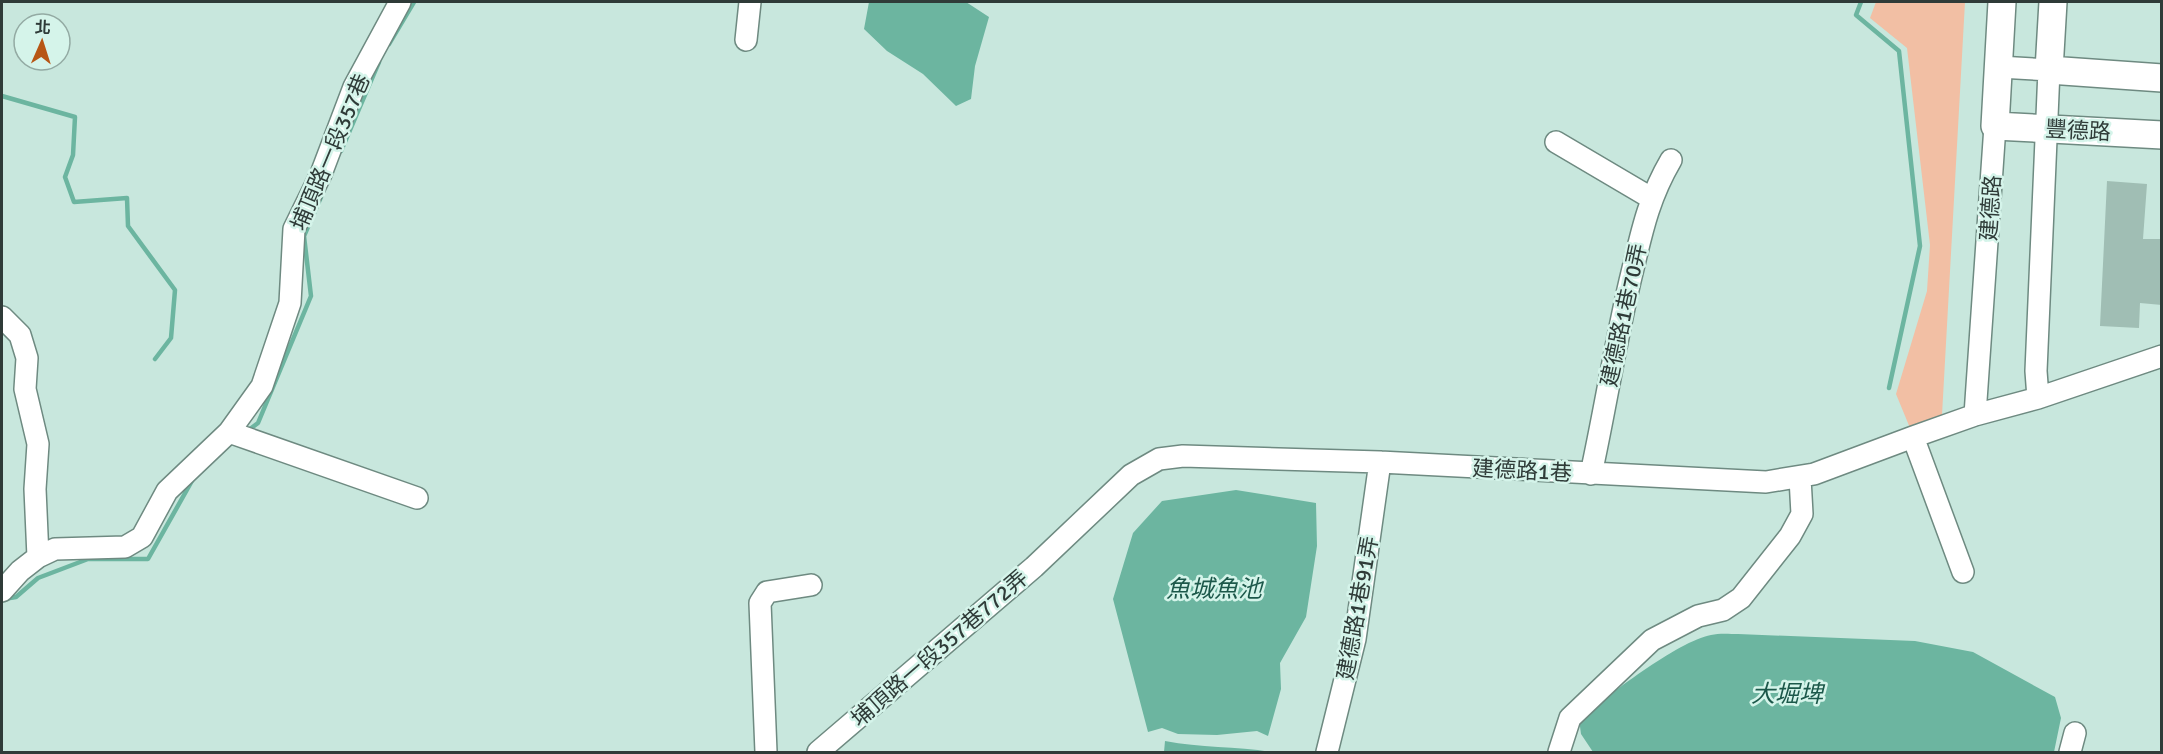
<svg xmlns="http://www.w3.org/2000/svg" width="2163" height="754" font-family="Signika,'Noto Sans TC',sans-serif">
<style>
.green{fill:#f2bfa4}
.water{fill:#6cb5a0}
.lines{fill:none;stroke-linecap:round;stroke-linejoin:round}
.stream{stroke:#6cb5a0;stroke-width:4.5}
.building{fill:#a0beb4}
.minor-casing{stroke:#6e8a81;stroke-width:24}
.major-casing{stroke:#6e8a81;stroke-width:30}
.minor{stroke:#fff;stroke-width:21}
.major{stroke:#fff;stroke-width:27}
.labels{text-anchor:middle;stroke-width:5;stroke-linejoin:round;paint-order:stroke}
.street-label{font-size:22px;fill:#2f3b38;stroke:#d5f4ea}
.water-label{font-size:24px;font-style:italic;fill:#1c584a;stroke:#d5f4ea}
</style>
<rect width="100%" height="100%" fill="#c8e7dd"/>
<path class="green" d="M 1876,2 L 1965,2 L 1942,415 L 1910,428 L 1896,394 L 1927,291 L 1930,245 L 1907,48 L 1870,18 Z"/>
<path class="water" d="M 869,2 L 966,2 L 989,17 L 975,66 L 971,99 L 956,106 L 923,74 L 887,51 L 864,29 Z
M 1236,490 L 1316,503 L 1317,546 L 1306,617 L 1280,663 L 1281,689 L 1268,736 L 1257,731 L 1217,735 L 1178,734 L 1162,728 L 1148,732 L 1113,599 L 1133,533 L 1162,501 Z
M 1738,634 L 1915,641 L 1973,652 L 2055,697 L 2061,718 L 2054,752 L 1593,752 L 1581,734 L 1579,719 C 1606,697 1678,641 1711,635 C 1719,633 1730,634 1738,634 Z
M 1165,741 C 1200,748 1236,746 1271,752 L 1164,752 Z"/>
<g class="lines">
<path class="stream" d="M 1861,2 L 1856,15 L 1899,51 L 1920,246 L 1889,388
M 389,44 L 414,2
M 2,96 L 75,117 L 73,155 L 65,177 L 74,202 L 127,198 L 128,226 L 175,290 L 171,338 L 155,359
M 341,151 L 379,62
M 246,432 L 258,423 L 311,296 L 304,236 L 321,197
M 4,599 L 16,597 L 38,578 L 88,559 L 148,559 L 193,479"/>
</g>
<path class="building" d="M 2107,181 L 2147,184 L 2143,239 L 2162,239 L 2162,305 L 2140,303 L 2139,328 L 2100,326 Z"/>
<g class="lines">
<defs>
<path id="minor" d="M 746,40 L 750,2
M 1999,67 L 2049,70 L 2036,371 L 2038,398
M 1556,142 L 1651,198
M 2,317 L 20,335 L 27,358 L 25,389 L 38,444 L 35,489 L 38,557
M 1975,415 L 1995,126
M 229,432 L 417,498
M 1913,437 L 1963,572
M 1591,474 C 1605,410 1615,345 1630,281 C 1641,236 1647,201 1671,160
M 2,591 L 20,571 L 38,557 L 55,549 L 125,547 L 142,537 L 167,491 L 229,432 L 262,386 L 290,303 L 294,229 L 321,174 L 354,87 L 400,2
M 766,752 L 760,603 L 767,592 L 811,585
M 818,752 L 1034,567 L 1131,475 L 1159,459 L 1183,456 L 1380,462 L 1766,482 L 1814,474 L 1913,437 L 1975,415 L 2038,398 L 2162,356
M 1327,752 L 1355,639 L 1380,462
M 1559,752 L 1570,718 L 1652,640 L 1698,616 L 1723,610 L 1741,598 L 1790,536 L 1802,514 L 1800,478
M 2070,752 L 2075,733"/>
<path id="major" d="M 2002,2 L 1995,126 L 2162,135
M 2053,2 L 2049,70 L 2162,78"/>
</defs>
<use href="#minor" class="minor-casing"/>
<use href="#major" class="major-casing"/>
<use href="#minor" class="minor"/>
<use href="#major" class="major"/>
</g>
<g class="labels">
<g class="street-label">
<text transform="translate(2078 130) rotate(3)" y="8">豐德路</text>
<text transform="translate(330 152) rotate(-67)" y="8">埔頂路一段357巷</text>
<text transform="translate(1990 208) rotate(-86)" y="8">建德路</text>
<text transform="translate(1623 315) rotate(-78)" y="8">建德路1巷70弄</text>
<text transform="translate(1522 470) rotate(3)" y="8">建德路1巷</text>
<text transform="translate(1357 608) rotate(-80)" y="8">建德路1巷91弄</text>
<text transform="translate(939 648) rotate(-41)" y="8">埔頂路一段357巷772弄</text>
</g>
<g class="water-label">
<text x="1214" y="597">魚城魚池</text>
<text x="1787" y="702">大堀埤</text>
</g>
</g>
<rect width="2163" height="754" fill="none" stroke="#2f3b38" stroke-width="6"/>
<g transform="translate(42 42) rotate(3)"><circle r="28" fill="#d5f4ea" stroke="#93aaa3" stroke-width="1.5"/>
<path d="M0-4.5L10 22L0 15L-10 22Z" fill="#b75614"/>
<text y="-9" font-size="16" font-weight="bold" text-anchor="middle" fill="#2f3b38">北</text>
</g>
</svg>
